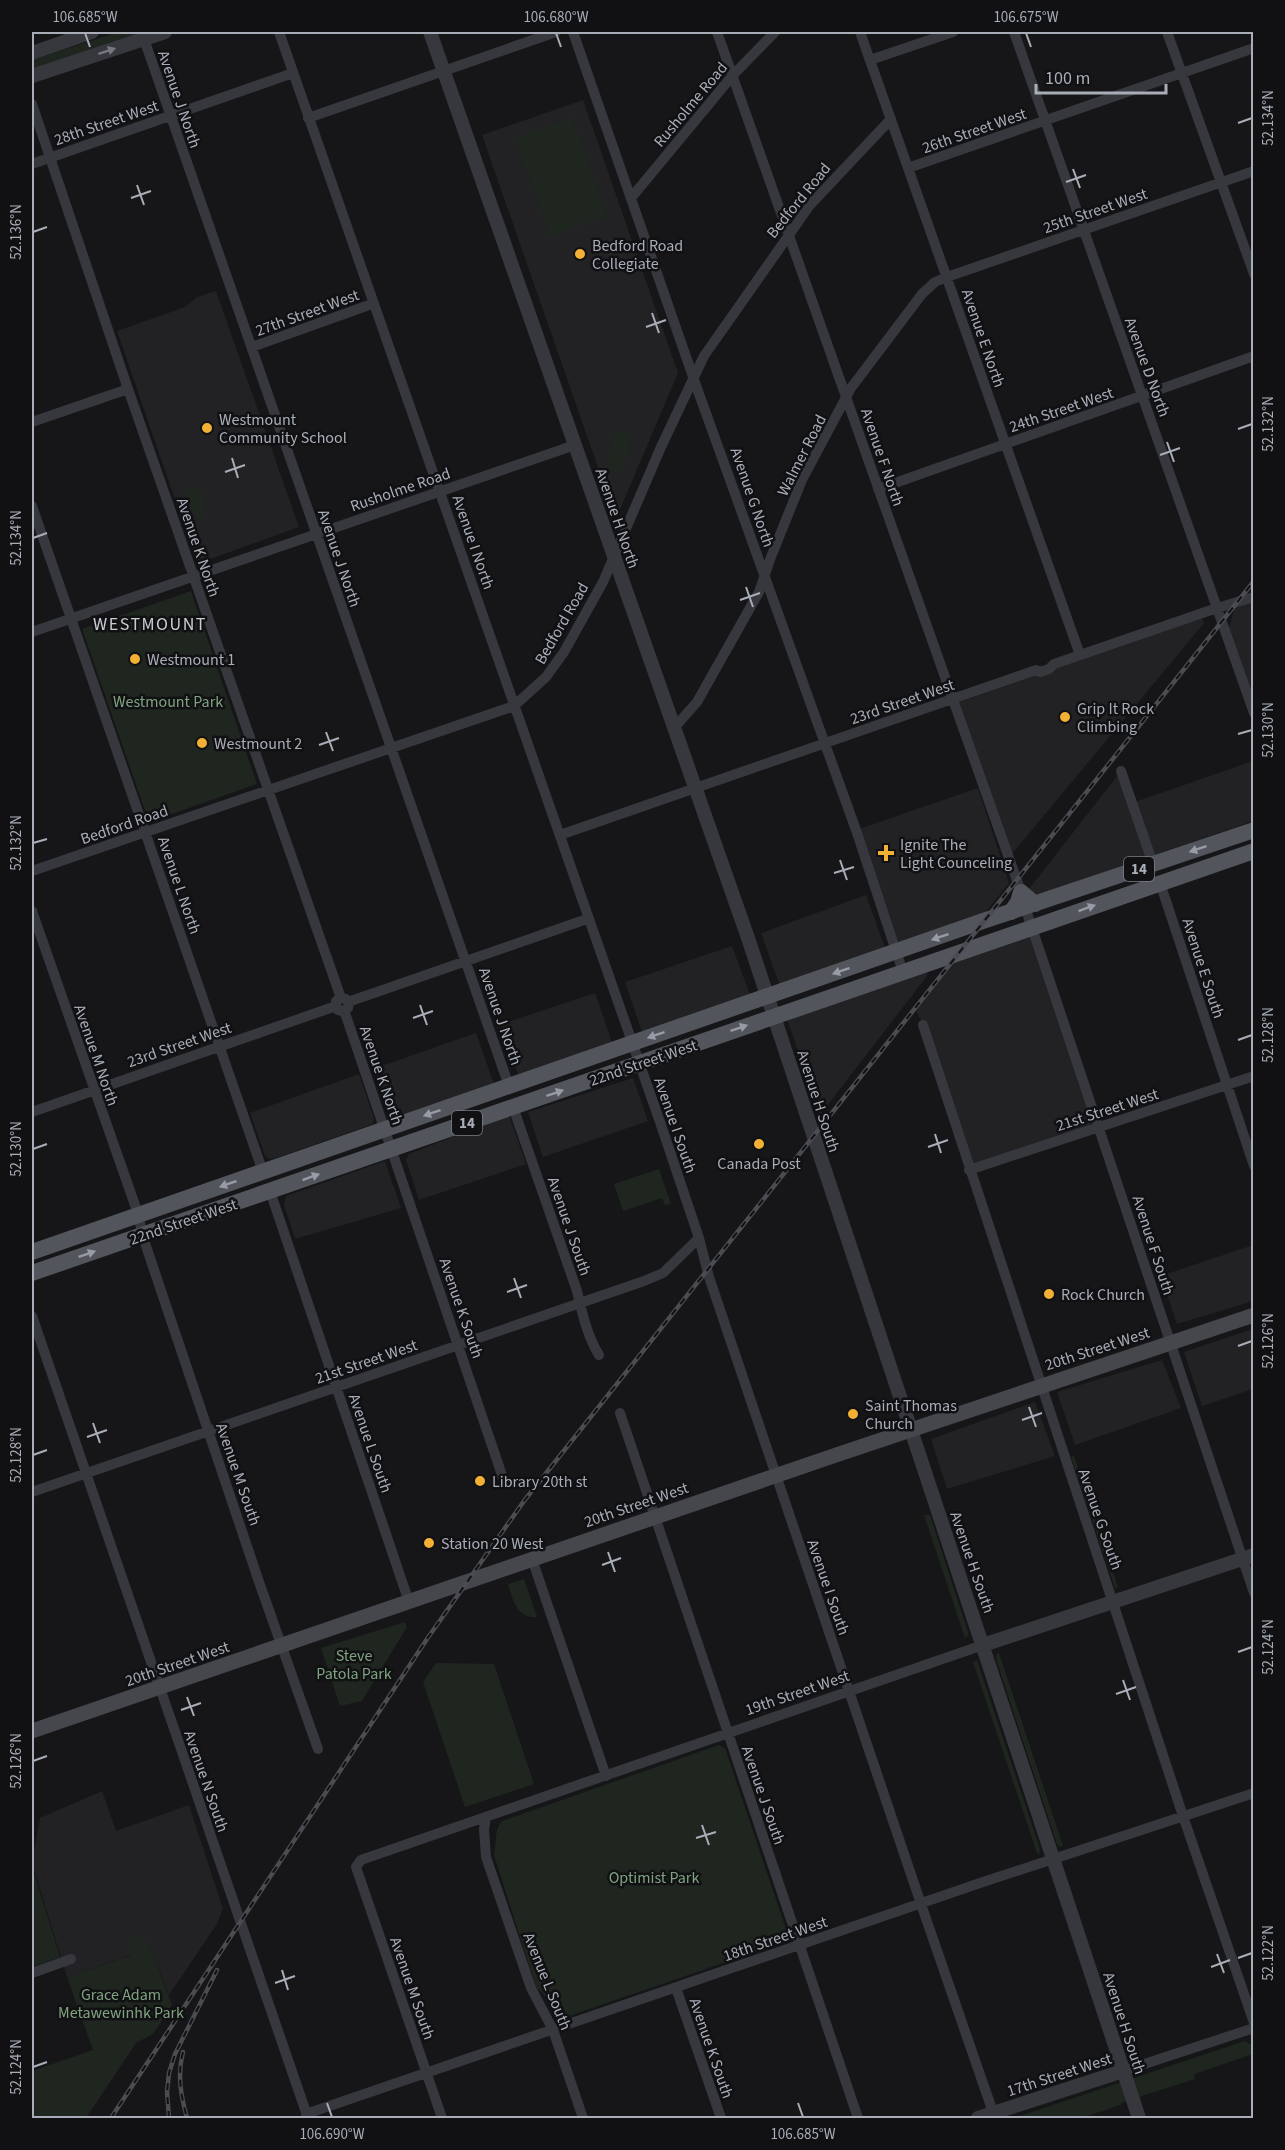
<svg xmlns="http://www.w3.org/2000/svg" width="1285" height="2150" font-family="'Source Sans 3',sans-serif">
<style>
.built{fill:#222225}
.green{fill:#1e261f}
.lines{fill:none;stroke-linecap:round;stroke-linejoin:round}
.minor{stroke:#37383d;stroke-width:10}
.tertiary{stroke:#37383d;stroke-width:14}
.secondary{stroke:#45474d;stroke-width:15}
.primary{stroke:#53555c;stroke-width:16}
.rail-casing{stroke:#4a4c52;stroke-width:4.5}
.rail{stroke:#111113;stroke-width:2;stroke-dasharray:7;stroke-linecap:butt}
.oneway{fill:#757881}
.oneway2{fill:#979ba6}
.ticks{fill:none;stroke:#a8adb8;stroke-width:2}
.poi-dot{fill:#f2b134;stroke:#111113;stroke-width:2}
.labels{text-anchor:middle;stroke-width:5;stroke-linejoin:round;paint-order:stroke}
.shield{fill:#111113;stroke:#7b7e86;stroke-width:1.5}
.shield-label{font-size:15px;font-weight:bold;fill:#a8adb8}
.street-label{font-size:16px;fill:#a8adb8;stroke:#111113}
.poi-label{font-size:16px;fill:#a8adb8;stroke:#111113;text-anchor:start}
.park-label{font-size:16px;fill:#7fa381;stroke:#111113}
.neighbourhood-label{font-size:18px;letter-spacing:1.5px;fill:#c9ccd4;stroke:#111113}
.neatline{fill:none;stroke:#a8adb8;stroke-width:2}
.ticks-label{font-size:15px;text-anchor:middle;fill:#a8adb8}
</style>
<rect width="100%" height="100%" fill="#161618"/>
<path class="built" d="M 583,100 L 678,373 L 616,519 L 482,135 Z
M 216,291 L 299,527 L 202,562 L 197,561 L 195,558 L 117,331 L 185,307 L 197,297 Z
M 1253,597 L 1253,713 L 1227,635 L 1236,603 Z
M 1201,616 L 1204,623 L 1012,854 L 958,703 Z
M 1253,761 L 1253,821 L 1035,896 L 1029,889 L 1121,771 L 1132,803 Z
M 978,788 L 1009,883 L 985,913 L 899,943 L 859,829 Z
M 866,895 L 885,948 L 780,986 L 761,933 Z
M 1032,928 L 1099,1127 L 969,1170 L 923,1025 L 915,1008 L 949,965 Z
M 732,946 L 750,995 L 642,1032 L 625,982 Z
M 928,971 L 927,976 L 820,1115 L 787,1019 Z
M 595,993 L 612,1042 L 518,1074 L 502,1024 Z
M 476,1033 L 494,1084 L 397,1117 L 391,1116 L 373,1069 Z
M 359,1074 L 374,1118 L 373,1124 L 276,1158 L 270,1159 L 265,1156 L 250,1113 Z
M 633,1078 L 648,1121 L 543,1157 L 528,1112 Z
M 509,1115 L 526,1164 L 419,1200 L 406,1160 L 409,1154 Z
M 385,1161 L 401,1208 L 295,1239 L 284,1205 L 286,1196 Z
M 1253,1245 L 1253,1301 L 1177,1324 L 1161,1276 Z
M 1253,1329 L 1253,1389 L 1202,1406 L 1184,1352 Z
M 1162,1360 L 1181,1408 L 1075,1445 L 1057,1392 Z
M 1035,1402 L 1055,1456 L 947,1489 L 931,1439 Z
M 102,1791 L 116,1831 L 189,1805 L 223,1909 L 217,1924 L 169,1995 L 151,1948 L 67,1977 L 32,1863 L 40,1818 Z"/>
<path class="green" d="M 118,32 L 149,32 L 32,72 L 32,60 Z
M 572,117 L 607,215 L 550,236 L 515,138 Z
M 613,432 L 631,435 L 623,473 L 606,470 Z
M 200,487 L 205,501 L 204,518 L 196,520 L 186,492 Z
M 191,591 L 257,784 L 149,822 L 82,629 Z
M 659,1169 L 671,1204 L 665,1205 L 662,1198 L 623,1211 L 614,1184 Z
M 1074,1456 L 1118,1587 L 1115,1588 L 1071,1457 Z
M 924,1515 L 930,1515 L 969,1635 L 965,1638 Z
M 524,1579 L 537,1617 C 517,1619 513,1600 508,1584 Z
M 405,1622 L 407,1627 L 362,1701 L 340,1706 L 321,1648 Z
M 999,1653 L 1063,1846 L 1060,1847 L 1057,1844 L 996,1659 L 997,1654 Z
M 977,1660 L 1040,1849 L 1039,1855 L 1037,1853 L 973,1662 Z
M 436,1663 L 494,1664 L 534,1784 L 465,1807 L 423,1682 Z
M 719,1745 L 725,1748 L 788,1935 L 787,1941 L 566,2017 L 536,1987 L 494,1855 L 497,1829 L 502,1821 Z
M 32,1866 L 60,1957 L 32,1967 Z
M 143,1934 L 148,1949 L 151,1948 L 172,2005 L 153,2034 L 136,2043 L 86,2118 L 36,2118 L 32,2110 L 32,2071 L 93,2050 L 67,1977 L 132,1955 L 127,1940 Z
M 1245,2041 L 1253,2046 L 1253,2054 L 1194,2074 L 1195,2079 L 1123,2102 L 1120,2105 L 1081,2118 L 1014,2118 Z"/>
<g class="lines">
<path class="minor" d="M 279,32 L 660,1122 L 699,1238 L 709,1277 L 921,1904 L 995,2118
M 573,32 L 698,391 L 856,830 L 903,972
M 717,32 L 1021,892
M 860,32 L 1080,655
M 1014,32 L 1254,713
M 1167,32 L 1254,274
M 144,39 L 509,1086
M 870,60 L 953,32
M 32,104 L 128,389 L 341,998
M 308,118 L 556,32
M 32,164 L 293,73
M 908,168 L 1254,48
M 631,198 L 733,75 L 775,32
M 252,347 L 372,304
M 32,422 L 128,389
M 878,489 L 1254,356
M 32,506 L 263,1172
M 32,632 L 575,445
M 674,728 L 697,702 L 759,592 L 771,557 L 802,480 L 851,388 L 922,294 L 935,282 L 947,277 L 1254,171
M 1121,771 L 1153,864
M 560,835 L 1036,670 L 1040,672 L 1049,669 L 1054,664 L 1217,608 L 1254,597
M 32,871 L 514,706 L 546,677 L 564,652 L 603,582 L 661,447 L 704,356 L 810,205 L 891,119
M 1160,883 L 1254,1166
M 1025,907 L 1254,1593
M 32,911 L 136,1208 L 145,1243 L 258,1579 L 318,1749
M 348,1002 L 587,919
M 344,1010 L 503,1478
M 923,1025 L 1183,1816 L 1254,2023
M 513,1107 L 577,1291 C 582,1312 587,1336 599,1355
M 32,1112 L 336,1006 L 336,1001 L 341,998 L 346,999 L 349,1003 L 348,1008 L 343,1011 L 338,1010 L 336,1006
M 969,1170 L 1254,1076
M 270,1191 L 409,1602
M 32,1316 C 122,1584 215,1851 308,2118
M 620,1413 L 858,2118
M 32,1492 L 644,1281 L 663,1273 L 699,1238
M 532,1559 L 606,1776
M 486,1818 L 484,1829 L 486,1857 L 531,1988 L 553,2030 L 583,2118
M 32,1973 L 71,1959
M 676,1988 L 721,2118
M 1123,2071 L 1254,2028
M 306,2114 L 983,1882 L 1254,1793
M 442,2118 L 356,1867 L 361,1860 L 983,1645"/>
<path class="tertiary" d="M 430,32 L 748,938 L 1139,2118
M 32,53 L 92,32
M 32,76 L 165,32
M 983,1645 L 1254,1555
M 978,2118 L 1123,2071"/>
<path class="secondary" d="M 32,1731 L 839,1454 L 1254,1315"/>
<path class="primary" d="M 1011,912 L 1018,902 L 1021,892 L 1035,904
M 32,1252 L 983,921 L 1254,830
M 32,1273 L 1254,851"/>
<defs>
<path id="rail" d="M 183,2052 C 177,2075 181,2096 187,2118
M 111,2118 L 427,1639 L 524,1501 L 1254,581
M 169,2118 L 167,2092 L 169,2073 L 175,2054 L 217,1970"/>
</defs>
<use href="#rail" class="rail-casing"/>
<use href="#rail" class="rail"/>
</g>
<defs><path id="oneway-solid" d="M-6-.8H1V-3.2L6.5 0L1 3.2V.8H-6Z" transform="scale(1.5)"/></defs>
<use class="oneway" href="#oneway-solid" transform="translate(107 51) rotate(-18)"/>
<g class="oneway2">
<use href="#oneway-solid" transform="translate(1198 849) rotate(161)"/>
<use href="#oneway-solid" transform="translate(1087 908) rotate(-20)"/>
<use href="#oneway-solid" transform="translate(940 937) rotate(161)"/>
<use href="#oneway-solid" transform="translate(841 971) rotate(161)"/>
<use href="#oneway-solid" transform="translate(739 1028) rotate(-19)"/>
<use href="#oneway-solid" transform="translate(656 1035) rotate(161)"/>
<use href="#oneway-solid" transform="translate(555 1093) rotate(-19)"/>
<use href="#oneway-solid" transform="translate(432 1113) rotate(161)"/>
<use href="#oneway-solid" transform="translate(311 1177) rotate(-20)"/>
<use href="#oneway-solid" transform="translate(228 1184) rotate(161)"/>
<use href="#oneway-solid" transform="translate(87 1254) rotate(-19)"/>
</g>
<path class="ticks" d="M 85,33 L 90,47M 556,33 L 561,47M 1026,33 L 1031,47M 1238,123 L 1252,118M 1073,169 L 1080,188M 1066,182 L 1086,175M 137,185 L 144,205M 131,198 L 151,191M 33,232 L 47,227M 652,313 L 659,333M 646,327 L 666,320M 1238,429 L 1252,424M 1167,442 L 1174,462M 1160,455 L 1180,448M 232,458 L 238,478M 225,472 L 245,465M 33,538 L 47,533M 746,587 L 753,607M 740,600 L 760,593M 326,732 L 333,751M 1238,734 L 1252,730M 319,745 L 339,738M 33,843 L 47,839M 840,860 L 847,880M 834,873 L 854,867M 420,1005 L 427,1025M 413,1018 L 433,1011M 1238,1040 L 1252,1035M 935,1134 L 941,1153M 928,1147 L 948,1140M 33,1149 L 47,1144M 514,1278 L 521,1298M 507,1292 L 527,1285M 1238,1346 L 1252,1341M 1029,1407 L 1036,1427M 1022,1420 L 1042,1413M 93,1423 L 100,1443M 87,1437 L 107,1430M 33,1455 L 47,1450M 608,1552 L 615,1572M 602,1565 L 621,1558M 1238,1652 L 1252,1647M 1123,1680 L 1130,1700M 1116,1694 L 1136,1687M 187,1697 L 194,1716M 181,1710 L 201,1703M 33,1761 L 47,1756M 702,1825 L 709,1845M 696,1838 L 716,1832M 1217,1954 L 1224,1973M 1238,1958 L 1252,1953M 1211,1967 L 1230,1960M 282,1970 L 288,1990M 275,1983 L 295,1976M 33,2067 L 47,2062M 327,2103 L 332,2117M 798,2103 L 803,2117"/>
<g class="poi-dot">
<circle cx="580" cy="254" r="6"/>
<circle cx="207" cy="428" r="6"/>
<circle cx="135" cy="659" r="6"/>
<circle cx="1065" cy="717" r="6"/>
<circle cx="202" cy="743" r="6"/>
<path d="M883 844h6v6h6v6h-6v6h-6v-6h-6v-6h6z"/>
<circle cx="759" cy="1144" r="6"/>
<circle cx="1049" cy="1294" r="6"/>
<circle cx="853" cy="1414" r="6"/>
<circle cx="480" cy="1481" r="6"/>
<circle cx="429" cy="1543" r="6"/>
</g>
<g class="labels">
<g class="shield">
<rect x="1124" y="857" width="30" height="24" rx="4.5"/>
<rect x="452" y="1111" width="30" height="24" rx="4.5"/>
</g>
<g class="shield-label">
<text x="1139" y="874">14</text>
<text x="467" y="1128">14</text>
</g>
<g class="street-label">
<text transform="translate(180 99) rotate(71)" y="6">Avenue J North</text>
<text transform="translate(690 104) rotate(-50)" y="6">Rusholme Road</text>
<text transform="translate(106 122) rotate(-19)" y="6">28th Street West</text>
<text transform="translate(974 130) rotate(-19)" y="6">26th Street West</text>
<text transform="translate(798 200) rotate(-51)" y="6">Bedford Road</text>
<text transform="translate(1095 210) rotate(-19)" y="6">25th Street West</text>
<text transform="translate(307 312) rotate(-20)" y="6">27th Street West</text>
<text transform="translate(984 338) rotate(71)" y="6">Avenue E North</text>
<text transform="translate(1148 367) rotate(70)" y="6">Avenue D North</text>
<text transform="translate(1061 409) rotate(-19)" y="6">24th Street West</text>
<text transform="translate(801 455) rotate(-63)" y="6">Walmer Road</text>
<text transform="translate(883 457) rotate(71)" y="6">Avenue F North</text>
<text transform="translate(400 489) rotate(-19)" y="6">Rusholme Road</text>
<text transform="translate(753 497) rotate(71)" y="6">Avenue G North</text>
<text transform="translate(618 518) rotate(71)" y="6">Avenue H North</text>
<text transform="translate(474 542) rotate(71)" y="6">Avenue I North</text>
<text transform="translate(199 547) rotate(71)" y="6">Avenue K North</text>
<text transform="translate(340 558) rotate(71)" y="6">Avenue J North</text>
<text transform="translate(561 623) rotate(-60)" y="6">Bedford Road</text>
<text transform="translate(902 701) rotate(-19)" y="6">23rd Street West</text>
<text transform="translate(124 824) rotate(-19)" y="6">Bedford Road</text>
<text transform="translate(180 885) rotate(71)" y="6">Avenue L North</text>
<text transform="translate(1204 968) rotate(72)" y="6">Avenue E South</text>
<text transform="translate(501 1016) rotate(71)" y="6">Avenue J North</text>
<text transform="translate(179 1044) rotate(-19)" y="6">23rd Street West</text>
<text transform="translate(97 1055) rotate(71)" y="6">Avenue M North</text>
<text transform="translate(643 1062) rotate(-19)" y="6">22nd Street West</text>
<text transform="translate(382 1075) rotate(71)" y="6">Avenue K North</text>
<text transform="translate(819 1101) rotate(72)" y="6">Avenue H South</text>
<text transform="translate(1107 1109) rotate(-18)" y="6">21st Street West</text>
<text transform="translate(676 1125) rotate(71)" y="6">Avenue I South</text>
<text transform="translate(183 1221) rotate(-19)" y="6">22nd Street West</text>
<text transform="translate(570 1226) rotate(71)" y="6">Avenue J South</text>
<text transform="translate(1154 1245) rotate(72)" y="6">Avenue F South</text>
<text transform="translate(462 1308) rotate(71)" y="6">Avenue K South</text>
<text transform="translate(1097 1348) rotate(-18)" y="6">20th Street West</text>
<text transform="translate(366 1361) rotate(-19)" y="6">21st Street West</text>
<text transform="translate(371 1443) rotate(71)" y="6">Avenue L South</text>
<text transform="translate(239 1474) rotate(71)" y="6">Avenue M South</text>
<text transform="translate(636 1504) rotate(-19)" y="6">20th Street West</text>
<text transform="translate(1101 1519) rotate(71)" y="6">Avenue G South</text>
<text transform="translate(973 1562) rotate(71)" y="6">Avenue H South</text>
<text transform="translate(829 1587) rotate(71)" y="6">Avenue I South</text>
<text transform="translate(177 1663) rotate(-19)" y="6">20th Street West</text>
<text transform="translate(797 1692) rotate(-19)" y="6">19th Street West</text>
<text transform="translate(207 1781) rotate(71)" y="6">Avenue N South</text>
<text transform="translate(764 1795) rotate(71)" y="6">Avenue J South</text>
<text transform="translate(775 1938) rotate(-19)" y="6">18th Street West</text>
<text transform="translate(548 1981) rotate(68)" y="6">Avenue L South</text>
<text transform="translate(413 1988) rotate(71)" y="6">Avenue M South</text>
<text transform="translate(1125 2023) rotate(72)" y="6">Avenue H South</text>
<text transform="translate(712 2048) rotate(71)" y="6">Avenue K South</text>
<text transform="translate(1059 2074) rotate(-18)" y="6">17th Street West</text>
</g>
<g class="poi-label">
<text x="592" y="251">Bedford Road<tspan x="592" dy="18">Collegiate</tspan></text>
<text x="219" y="425">Westmount<tspan x="219" dy="18">Community School</tspan></text>
<text x="147" y="665">Westmount 1</text>
<text x="1077" y="714">Grip It Rock<tspan x="1077" dy="18">Climbing</tspan></text>
<text x="214" y="749">Westmount 2</text>
<text x="900" y="850">Ignite The<tspan x="900" dy="18">Light Counceling</tspan></text>
<text x="759" y="1169" text-anchor="middle">Canada Post</text>
<text x="1061" y="1300">Rock Church</text>
<text x="865" y="1411">Saint Thomas<tspan x="865" dy="18">Church</tspan></text>
<text x="492" y="1487">Library 20th st</text>
<text x="441" y="1549">Station 20 West</text>
</g>
<g class="park-label">
<text x="168" y="707">Westmount Park</text>
<text x="354" y="1661">Steve<tspan x="354" dy="18">Patola Park</tspan></text>
<text x="654" y="1883">Optimist Park</text>
<text x="121" y="2000">Grace Adam<tspan x="121" dy="18">Metawewinhk Park</tspan></text>
</g>
<g class="neighbourhood-label">
<text x="150" y="630">WESTMOUNT</text>
</g>
</g>
<rect width="1285" height="2150" fill="none" stroke="#111113" stroke-width="66"/>
<path d="M1036 84v9h130v-9" fill="none" stroke="#a8adb8" stroke-width="3"/>
<text x="1045" y="84" font-size="18" fill="#a8adb8" stroke="#111113" stroke-width="4.5" paint-order="stroke">100 m</text>
<rect x="33" y="33" width="1219" height="2084" class="neatline"/>
<g class="ticks-label">
<text x="85" y="22">106.685°W</text>
<text x="556" y="22">106.680°W</text>
<text x="1026" y="22">106.675°W</text>
<text transform="translate(1268 118) rotate(-90)" y="5">52.134°N</text>
<text transform="translate(16 232) rotate(-90)" y="5">52.136°N</text>
<text transform="translate(1268 424) rotate(-90)" y="5">52.132°N</text>
<text transform="translate(16 538) rotate(-90)" y="5">52.134°N</text>
<text transform="translate(1268 730) rotate(-90)" y="5">52.130°N</text>
<text transform="translate(16 843) rotate(-90)" y="5">52.132°N</text>
<text transform="translate(1268 1035) rotate(-90)" y="5">52.128°N</text>
<text transform="translate(16 1149) rotate(-90)" y="5">52.130°N</text>
<text transform="translate(1268 1341) rotate(-90)" y="5">52.126°N</text>
<text transform="translate(16 1455) rotate(-90)" y="5">52.128°N</text>
<text transform="translate(1268 1647) rotate(-90)" y="5">52.124°N</text>
<text transform="translate(16 1761) rotate(-90)" y="5">52.126°N</text>
<text transform="translate(1268 1953) rotate(-90)" y="5">52.122°N</text>
<text transform="translate(16 2067) rotate(-90)" y="5">52.124°N</text>
<text x="332" y="2139">106.690°W</text>
<text x="803" y="2139">106.685°W</text>
</g>
</svg>
